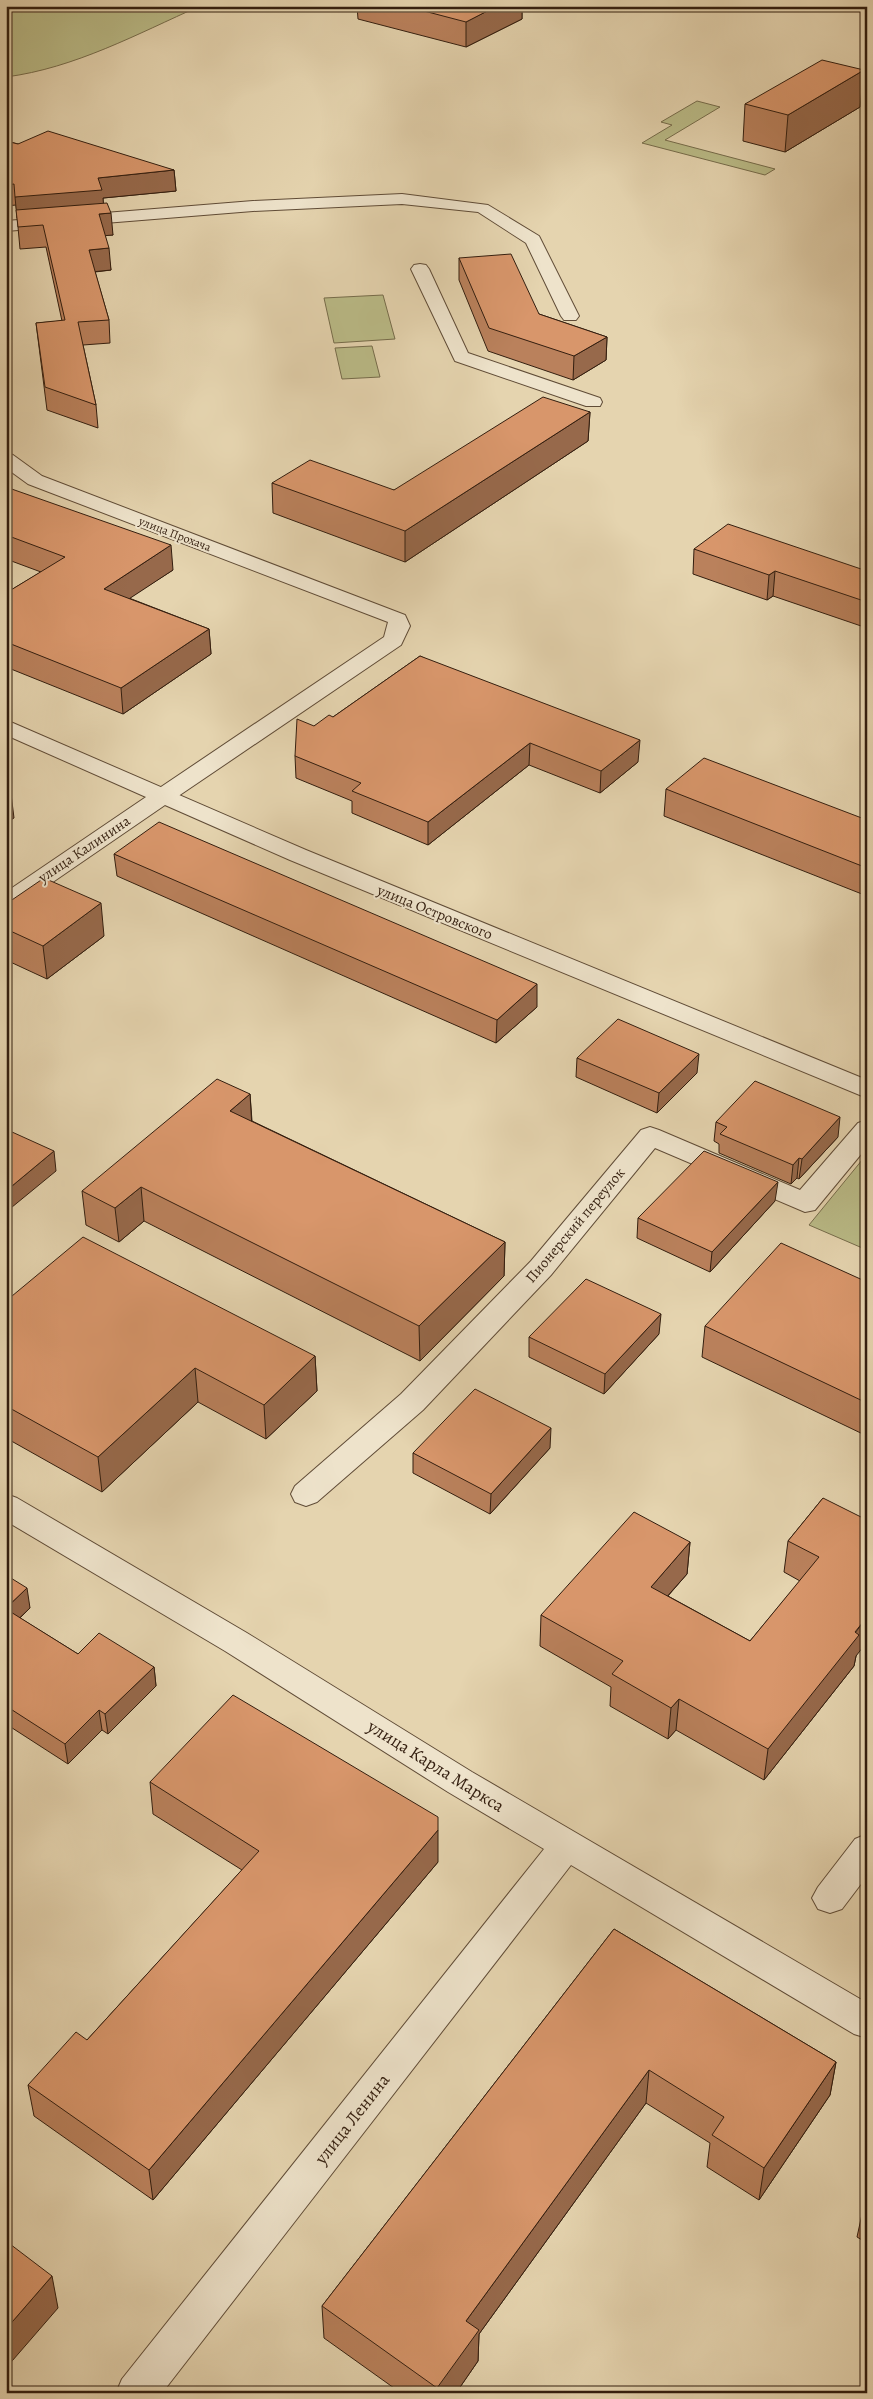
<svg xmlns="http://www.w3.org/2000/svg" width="873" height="2399" font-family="Alegreya,serif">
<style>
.green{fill:#babb87;stroke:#766c4b}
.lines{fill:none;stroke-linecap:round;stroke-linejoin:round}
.pedestrian-casing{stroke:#604c37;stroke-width:2}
.minor-casing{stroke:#604c37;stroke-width:2}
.tertiary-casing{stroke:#604c37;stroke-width:2}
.pedestrian{fill:#eee3cb;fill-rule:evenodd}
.minor{fill:#eee3cb;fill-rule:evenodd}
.tertiary{fill:#eee3cb;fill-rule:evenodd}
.wall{fill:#ba815c;stroke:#331e0f}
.shaded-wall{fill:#97694b;stroke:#331e0f}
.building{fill:#d8966b;stroke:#331e0f}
.labels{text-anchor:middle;stroke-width:4;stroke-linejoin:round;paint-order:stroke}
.far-street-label{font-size:12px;fill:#331e0f;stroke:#eee3cb}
.street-label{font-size:15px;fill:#331e0f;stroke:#eee3cb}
.near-street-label{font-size:18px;fill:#331e0f;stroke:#eee3cb}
</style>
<rect width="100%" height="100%" fill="#e5d4af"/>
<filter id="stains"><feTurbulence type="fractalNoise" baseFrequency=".004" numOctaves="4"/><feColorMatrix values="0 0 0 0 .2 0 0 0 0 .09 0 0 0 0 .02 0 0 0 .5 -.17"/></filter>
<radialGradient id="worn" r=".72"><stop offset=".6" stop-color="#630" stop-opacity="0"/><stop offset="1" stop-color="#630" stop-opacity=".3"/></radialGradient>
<path class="green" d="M 6,6 L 200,6 C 137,34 75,68 6,77 Z
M 697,101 L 720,107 L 665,140 L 775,169 L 765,175 L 642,143 L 672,125 L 661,122 Z
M 383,295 L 395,339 L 334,343 L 324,298 Z
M 372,346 L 380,377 L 342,379 L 335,348 Z
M 867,1154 L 867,1250 L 809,1225 Z"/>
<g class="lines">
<defs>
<path id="pedestrian" d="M 420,264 L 426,265 L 429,269 L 468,353 L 600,398 L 602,402 L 600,406 L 586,406 L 455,361 L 411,269 L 414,265 Z"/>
<path id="minor" d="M 402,194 L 488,205 L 539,236 L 579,316 L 576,320 L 564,320 L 561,316 L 526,243 L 478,212 L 402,204 L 253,211 L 6,231 L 6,221 L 253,201 Z
M 6,453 L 13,455 L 42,476 L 405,615 L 410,626 L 401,645 L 171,801 L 163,803 L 155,801 L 151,796 L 155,791 L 384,637 L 388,622 L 28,484 L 6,468 Z
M 867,1120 L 867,1147 L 815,1210 L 805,1212 L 655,1148 L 551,1275 L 423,1410 L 317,1502 L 306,1506 L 295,1502 L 291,1494 L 295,1486 L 401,1394 L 531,1261 L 641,1130 L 650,1127 L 659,1130 L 800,1190 L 858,1123 Z
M 6,1494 L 17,1498 L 247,1633 L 472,1772 L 867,2003 L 867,2038 L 854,2034 L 571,1865 L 162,2393 L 116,2393 L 122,2379 L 544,1849 L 448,1792 L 225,1651 L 6,1521 Z
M 867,1834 L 867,1876 L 842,1909 L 830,1913 L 818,1909 L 812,1898 L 818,1887 L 855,1839 Z"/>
<path id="tertiary" d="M 6,720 L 306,850 L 867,1080 L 867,1098 L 290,860 L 165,805 L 15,908 L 6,910 L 6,892 L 146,797 L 6,735 Z"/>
</defs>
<use href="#pedestrian" class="pedestrian-casing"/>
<use href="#minor" class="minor-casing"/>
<use href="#tertiary" class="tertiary-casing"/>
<use href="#pedestrian" class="pedestrian"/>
<use href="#minor" class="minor"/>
<use href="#tertiary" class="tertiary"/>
</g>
<path class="wall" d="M 357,6 L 522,6 L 522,19 L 466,47 L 358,19 Z
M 864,70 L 860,107 L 785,152 L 743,141 L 745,104 Z
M 6,141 L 18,144 L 174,170 L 176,191 L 103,198 L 103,203 L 113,235 L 105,235 L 111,270 L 95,272 L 109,320 L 110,343 L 83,345 L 96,405 L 98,428 L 47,410 L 36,323 L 62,321 L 46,247 L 20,249 L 16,205 L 6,206 Z
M 459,258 L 539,314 L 607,337 L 606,360 L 573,380 L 488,351 L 459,280 Z
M 590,412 L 588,441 L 405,562 L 273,513 L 272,483 L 394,490 Z
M 6,487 L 173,570 L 129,598 L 209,629 L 211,654 L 123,714 L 6,667 L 6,593 L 41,572 L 6,559 Z
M 694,549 L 867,571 L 867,628 L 773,596 L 767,600 L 693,574 Z
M 420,656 L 638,762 L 600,793 L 529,765 L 428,845 L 352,813 L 352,801 L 296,778 L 295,756 L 314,726 L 333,717 Z
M 666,789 L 867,820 L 867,896 L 664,816 Z
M 114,854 L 537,1007 L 496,1043 L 117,876 Z
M 6,904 L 104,936 L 47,979 L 6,960 Z
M 577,1058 L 697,1073 L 657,1113 L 576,1077 Z
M 250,1094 L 252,1121 L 505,1242 L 504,1276 L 420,1361 L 144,1221 L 119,1242 L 86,1225 L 82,1191 Z
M 716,1122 L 838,1137 L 799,1179 L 797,1178 L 791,1184 L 719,1153 L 719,1144 L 714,1141 Z
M 775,1201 L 710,1272 L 637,1238 L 638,1218 Z
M 867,1282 L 867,1436 L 702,1357 L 705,1326 Z
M 6,1301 L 315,1356 L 317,1391 L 266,1439 L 198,1402 L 102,1492 L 6,1438 Z
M 659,1334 L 604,1394 L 529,1357 L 529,1337 Z
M 550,1448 L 490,1514 L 413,1473 L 413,1453 Z
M 823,1498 L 856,1656 L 854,1666 L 764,1780 L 676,1730 L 668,1739 L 610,1706 L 611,1687 L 540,1646 L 541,1615 L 690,1542 L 687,1574 L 668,1596 L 750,1641 L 800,1581 L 784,1572 L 788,1541 Z
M 6,1575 L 30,1608 L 20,1618 L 78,1654 L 154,1667 L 156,1686 L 108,1734 L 102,1730 L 68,1764 L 6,1724 Z
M 150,1782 L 438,1862 L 153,2200 L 34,2116 L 28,2085 L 87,2040 L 242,1870 L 153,1814 Z
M 614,1929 L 836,2062 L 830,2095 L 759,2200 L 707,2167 L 710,2143 L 646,2103 L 479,2334 L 478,2361 L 456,2393 L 401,2393 L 324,2338 L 322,2306 Z
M 867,2200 L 867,2243 L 857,2237 L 864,2205 Z"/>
<path class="shaded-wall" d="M 497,6 L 522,6 L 522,19 L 466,47 L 466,22 Z
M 864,70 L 860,107 L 785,152 L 788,115 Z
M 174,170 L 176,191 L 103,198 L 104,211 L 17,218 L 15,197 L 98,178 Z
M 111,213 L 113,235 L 101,236 L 99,214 Z
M 109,248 L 111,270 L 91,272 L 89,250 Z
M 607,337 L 606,360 L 573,380 L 574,356 Z
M 590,412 L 588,441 L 405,562 L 405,531 Z
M 171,545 L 173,570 L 106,614 L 104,589 Z
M 775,571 L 773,596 L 767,600 L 769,575 Z
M 209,629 L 211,654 L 123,714 L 121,688 Z
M 640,740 L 638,762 L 600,793 L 601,771 Z
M 530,743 L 529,765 L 428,845 L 428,822 Z
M 11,794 L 14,818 L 6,823 L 6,797 Z
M 101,903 L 104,936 L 47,979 L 43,946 Z
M 537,984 L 537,1007 L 496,1043 L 497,1020 Z
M 699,1054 L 697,1073 L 657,1113 L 659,1093 Z
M 250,1094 L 252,1128 L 230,1111 Z
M 840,1117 L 838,1137 L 799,1179 L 802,1159 Z
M 54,1151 L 56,1171 L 6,1212 L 6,1191 Z
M 799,1158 L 797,1178 L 791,1184 L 793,1165 Z
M 778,1182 L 775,1201 L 710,1272 L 712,1252 Z
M 141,1187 L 144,1221 L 119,1242 L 115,1208 Z
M 505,1242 L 504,1276 L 420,1361 L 419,1326 Z
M 661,1314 L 659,1334 L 604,1394 L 605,1374 Z
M 315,1356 L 317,1391 L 266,1439 L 264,1405 Z
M 195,1368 L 198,1402 L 102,1492 L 98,1457 Z
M 551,1428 L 550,1448 L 490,1514 L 491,1494 Z
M 690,1542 L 687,1574 L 648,1618 L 651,1587 Z
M 27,1588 L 30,1608 L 9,1628 L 6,1614 L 6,1608 Z
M 867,1617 L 867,1642 L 856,1656 L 854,1666 L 764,1780 L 768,1749 Z
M 154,1667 L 156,1686 L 108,1734 L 105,1714 Z
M 679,1699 L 676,1730 L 668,1739 L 671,1708 Z
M 99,1710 L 102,1730 L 68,1764 L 65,1744 Z
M 438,1830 L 438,1862 L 153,2200 L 149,2170 Z
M 836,2062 L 830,2095 L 759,2200 L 764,2168 Z
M 649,2070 L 646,2103 L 479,2334 L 478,2361 L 456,2393 L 437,2393 L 437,2388 L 466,2321 Z
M 52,2276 L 58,2308 L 6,2368 L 6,2329 Z"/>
<path class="building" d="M 405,6 L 497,6 L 466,22 Z
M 822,60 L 864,70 L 788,115 L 745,104 Z
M 48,131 L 174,170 L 98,178 L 102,190 L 15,197 L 14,184 L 6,185 L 6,141 L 18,144 Z
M 107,203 L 111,213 L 99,214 L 109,248 L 89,250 L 109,320 L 78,322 L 96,405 L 45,387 L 36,323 L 65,320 L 43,225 L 18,227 L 16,210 Z
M 511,254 L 539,314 L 607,337 L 574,356 L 489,328 L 459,258 Z
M 543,397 L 590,412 L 405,531 L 272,483 L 310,460 L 394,490 Z
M 6,487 L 171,545 L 104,589 L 209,629 L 121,688 L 6,642 L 6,593 L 65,557 L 6,535 Z
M 728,524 L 867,571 L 867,602 L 775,571 L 769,575 L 694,549 Z
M 420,656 L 640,740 L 601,771 L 530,743 L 428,822 L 352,791 L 361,783 L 295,756 L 297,719 L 314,726 L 329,715 L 333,717 Z
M 704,758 L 867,820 L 867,868 L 666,789 Z
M 6,792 L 11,794 L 6,797 Z
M 159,822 L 537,984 L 497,1020 L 114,854 Z
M 44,878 L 101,903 L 43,946 L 6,929 L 6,904 Z
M 618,1019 L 699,1054 L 659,1093 L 577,1058 Z
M 217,1079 L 250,1094 L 230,1111 L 505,1242 L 419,1326 L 141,1187 L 115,1208 L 82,1191 Z
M 755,1081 L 840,1117 L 802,1159 L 799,1158 L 793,1165 L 720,1134 L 727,1127 L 716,1122 Z
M 12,1132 L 54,1151 L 6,1191 L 6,1136 Z
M 704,1151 L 778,1182 L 712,1252 L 638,1218 Z
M 83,1237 L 315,1356 L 264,1405 L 195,1368 L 98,1457 L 6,1406 L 6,1301 Z
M 781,1243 L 867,1282 L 867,1403 L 705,1326 Z
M 586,1279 L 661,1314 L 605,1374 L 529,1337 Z
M 475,1389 L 551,1428 L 491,1494 L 413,1453 Z
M 823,1498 L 867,1520 L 867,1617 L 855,1632 L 859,1635 L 768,1749 L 679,1699 L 671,1708 L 612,1674 L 623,1661 L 541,1615 L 634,1512 L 690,1542 L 651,1587 L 750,1641 L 819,1557 L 788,1541 Z
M 6,1575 L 27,1588 L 6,1608 Z
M 6,1609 L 78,1654 L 99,1633 L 154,1667 L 105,1714 L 99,1710 L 65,1744 L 6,1706 Z
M 233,1695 L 438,1817 L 438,1830 L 149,2170 L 28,2085 L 76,2032 L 87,2040 L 259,1851 L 150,1782 Z
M 614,1929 L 836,2062 L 764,2168 L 712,2135 L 724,2117 L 649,2070 L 466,2321 L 479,2330 L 437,2388 L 322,2306 Z
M 867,2200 L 867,2206 L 864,2205 Z
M 6,2241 L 52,2276 L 6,2329 Z"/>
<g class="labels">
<g class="far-street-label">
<text transform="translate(175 534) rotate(21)" y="4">улица Прохача</text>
</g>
<g class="street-label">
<text transform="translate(84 849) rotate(-34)" y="5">улица Калинина</text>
<text transform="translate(435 912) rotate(22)" y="5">улица Островского</text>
<text transform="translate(575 1225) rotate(-50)" y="5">Пионерский переулок</text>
</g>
<g class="near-street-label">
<text transform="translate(436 1766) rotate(32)" y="6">улица Карла Маркса</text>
<text transform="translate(352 2119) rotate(-52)" y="6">улица Ленина</text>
</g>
</g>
<rect width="873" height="2399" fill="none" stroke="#e5d4af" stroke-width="25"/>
<rect x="8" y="8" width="858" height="2384" fill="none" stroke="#331e0f" stroke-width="2.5"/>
<rect x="12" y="12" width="848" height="2374" fill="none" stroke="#331e0f"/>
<rect width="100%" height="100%" filter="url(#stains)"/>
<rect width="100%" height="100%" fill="url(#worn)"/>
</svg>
